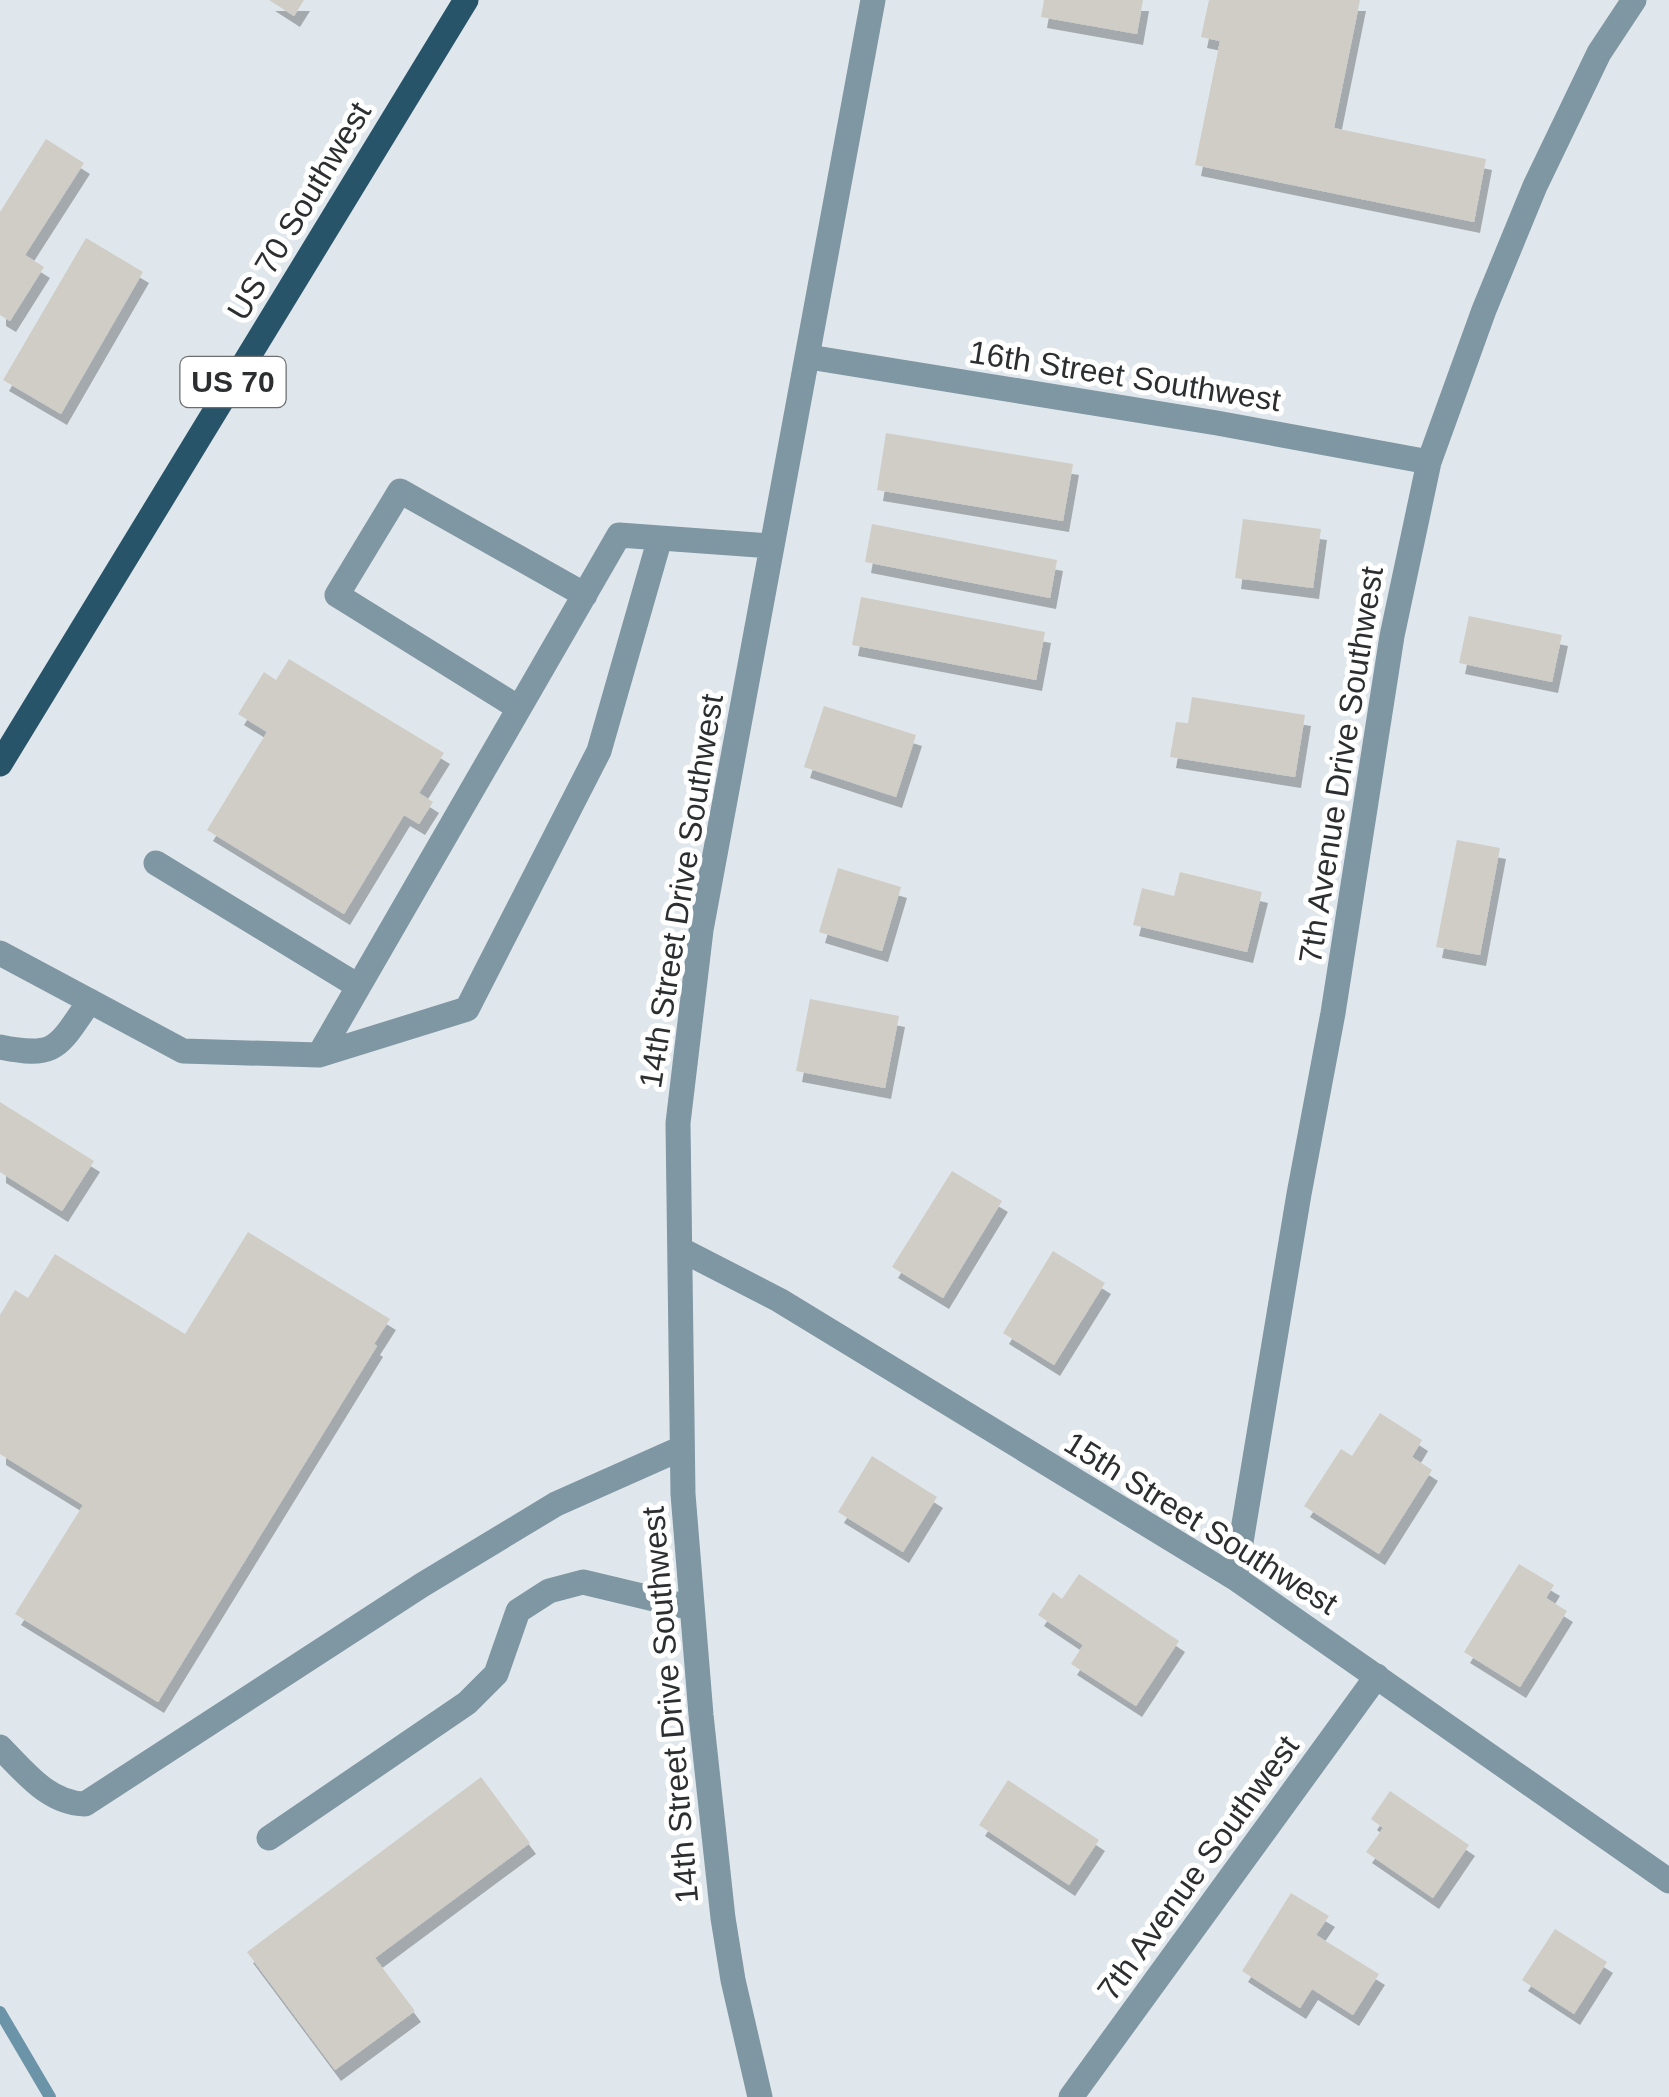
<svg xmlns="http://www.w3.org/2000/svg" width="1669" height="2097" font-family="Helvetica,sans-serif">
<style>
.lines{fill:none;stroke-linecap:round;stroke-linejoin:round}
.stream{stroke:#6c94a9;stroke-width:12}
.building{fill:#cfcdc6;filter:url(#shadow)}
.minor{stroke:#7f96a3;stroke-width:25}
.major{stroke:#28546a;stroke-width:25}
.labels{text-anchor:middle;stroke-width:10;stroke-linejoin:round;paint-order:stroke}
.shield{fill:#fff;stroke:#6b6d6e;stroke-width:2.5}
.shield-label{font-size:30px;font-weight:bold;fill:#2c2e30}
.street-label{font-size:32px;fill:#2c2e30;stroke:#fff}
</style>
<defs>
<filter id="shadow"><feDropShadow dx="6" dy="11" stdDeviation="0" flood-color="#0004"/></filter>
</defs>
<rect width="100%" height="100%" fill="#e0e7ec"/>
<g class="lines">
<path class="stream" d="M 0,2012 L 50,2097"/>
</g>
<path class="building" d="M 269,0 L 304,0 L 294,16 Z
M 1044,0 L 1143,0 L 1137,34 L 1041,17 Z
M 1209,0 L 1360,0 L 1334,128 L 1486,159 L 1474,222 L 1195,165 L 1220,41 L 1201,37 Z
M 46,139 L 84,163 L 25,255 L 44,267 L 10,321 L 0,315 L 0,212 Z
M 86,238 L 143,272 L 61,414 L 3,380 Z
M 886,433 L 1073,464 L 1063,521 L 877,490 Z
M 1243,519 L 1321,529 L 1313,588 L 1235,578 Z
M 872,524 L 1057,560 L 1050,598 L 865,562 Z
M 861,597 L 1045,632 L 1036,680 L 852,645 Z
M 1469,616 L 1562,635 L 1552,682 L 1459,663 Z
M 289,659 L 444,753 L 419,793 L 433,802 L 419,824 L 404,815 L 344,914 L 207,830 L 267,732 L 238,714 L 264,672 L 276,680 Z
M 1192,697 L 1305,715 L 1295,777 L 1170,757 L 1176,722 L 1188,723 Z
M 824,706 L 916,735 L 896,797 L 804,767 Z
M 1457,840 L 1500,848 L 1480,955 L 1436,947 Z
M 838,868 L 901,887 L 882,951 L 819,932 Z
M 1180,872 L 1262,892 L 1247,952 L 1133,925 L 1142,888 L 1174,896 Z
M 810,999 L 899,1016 L 885,1088 L 796,1071 Z
M 0,1102 L 94,1161 L 62,1211 L 0,1172 Z
M 952,1171 L 1002,1201 L 943,1298 L 892,1267 Z
M 248,1232 L 390,1319 L 374,1344 L 377,1346 L 158,1702 L 15,1614 L 83,1505 L 0,1454 L 0,1315 L 15,1290 L 28,1298 L 55,1254 L 185,1334 Z
M 1053,1251 L 1105,1283 L 1054,1365 L 1003,1333 Z
M 1380,1413 L 1422,1440 L 1412,1457 L 1432,1470 L 1379,1554 L 1304,1506 L 1341,1449 L 1352,1456 Z
M 872,1456 L 937,1497 L 903,1552 L 838,1512 Z
M 1519,1564 L 1554,1585 L 1546,1598 L 1567,1611 L 1520,1687 L 1464,1652 Z
M 1079,1574 L 1179,1641 L 1136,1706 L 1071,1664 L 1083,1645 L 1038,1615 L 1053,1592 L 1062,1599 Z
M 481,1777 L 530,1843 L 375,1958 L 415,2011 L 335,2070 L 247,1952 Z
M 1008,1780 L 1099,1840 L 1069,1885 L 979,1825 Z
M 1390,1791 L 1469,1845 L 1433,1898 L 1366,1852 L 1383,1828 L 1371,1819 Z
M 1291,1893 L 1329,1916 L 1316,1935 L 1379,1974 L 1353,2015 L 1312,1989 L 1300,2008 L 1242,1971 Z
M 1555,1929 L 1607,1962 L 1574,2014 L 1522,1980 Z"/>
<g class="lines">
<path class="minor" d="M 809,357 L 1217,423 L 1429,462
M 519,708 L 337,595 L 400,491 L 585,595
M 156,863 L 358,986
M 0,953 L 183,1051 L 319,1055 L 619,535 L 772,546
M 0,1047 C 58,1059 58,1046 90,1001
M 319,1055 L 467,1009 L 599,751 L 660,538
M 680,1249 L 779,1300 L 1235,1578 L 1669,1881
M 1235,1578 L 1299,1194 L 1333,1013 L 1392,636 L 1429,462 L 1484,310 L 1535,186 L 1599,53 L 1634,0
M 0,1747 C 25,1772 48,1803 85,1804 L 422,1585 L 556,1504 L 682,1448
M 269,1838 L 467,1703 L 496,1674 L 518,1611 L 549,1591 L 583,1582 L 692,1608
M 760,2097 L 733,1980 L 723,1918 L 701,1715 L 683,1494 L 678,1123 L 701,930 L 873,0
M 1071,2097 L 1377,1676"/>
<path class="major" d="M 0,764 L 466,0"/>
</g>
<g class="labels">
<rect class="shield" x="180.5" y="357" width="105" height="50" rx="8"/>
<g class="shield-label">
<text x="233" y="392">US 70</text>
</g>
<g class="street-label">
<text transform="translate(299 211) rotate(-59)" y="11">US 70 Southwest</text>
<text transform="translate(1125 376) rotate(9)" y="11">16th Street Southwest</text>
<text transform="translate(1341 765) rotate(-81)" y="11">7th Avenue Drive Southwest</text>
<text transform="translate(681 891) rotate(-81)" y="11">14th Street Drive Southwest</text>
<text transform="translate(1201 1523) rotate(32)" y="11">15th Street Southwest</text>
<text transform="translate(670 1705) rotate(-95)" y="11">14th Street Drive Southwest</text>
<text transform="translate(1198 1868) rotate(-54)" y="11">7th Avenue Southwest</text>
</g>
</g>
</svg>
